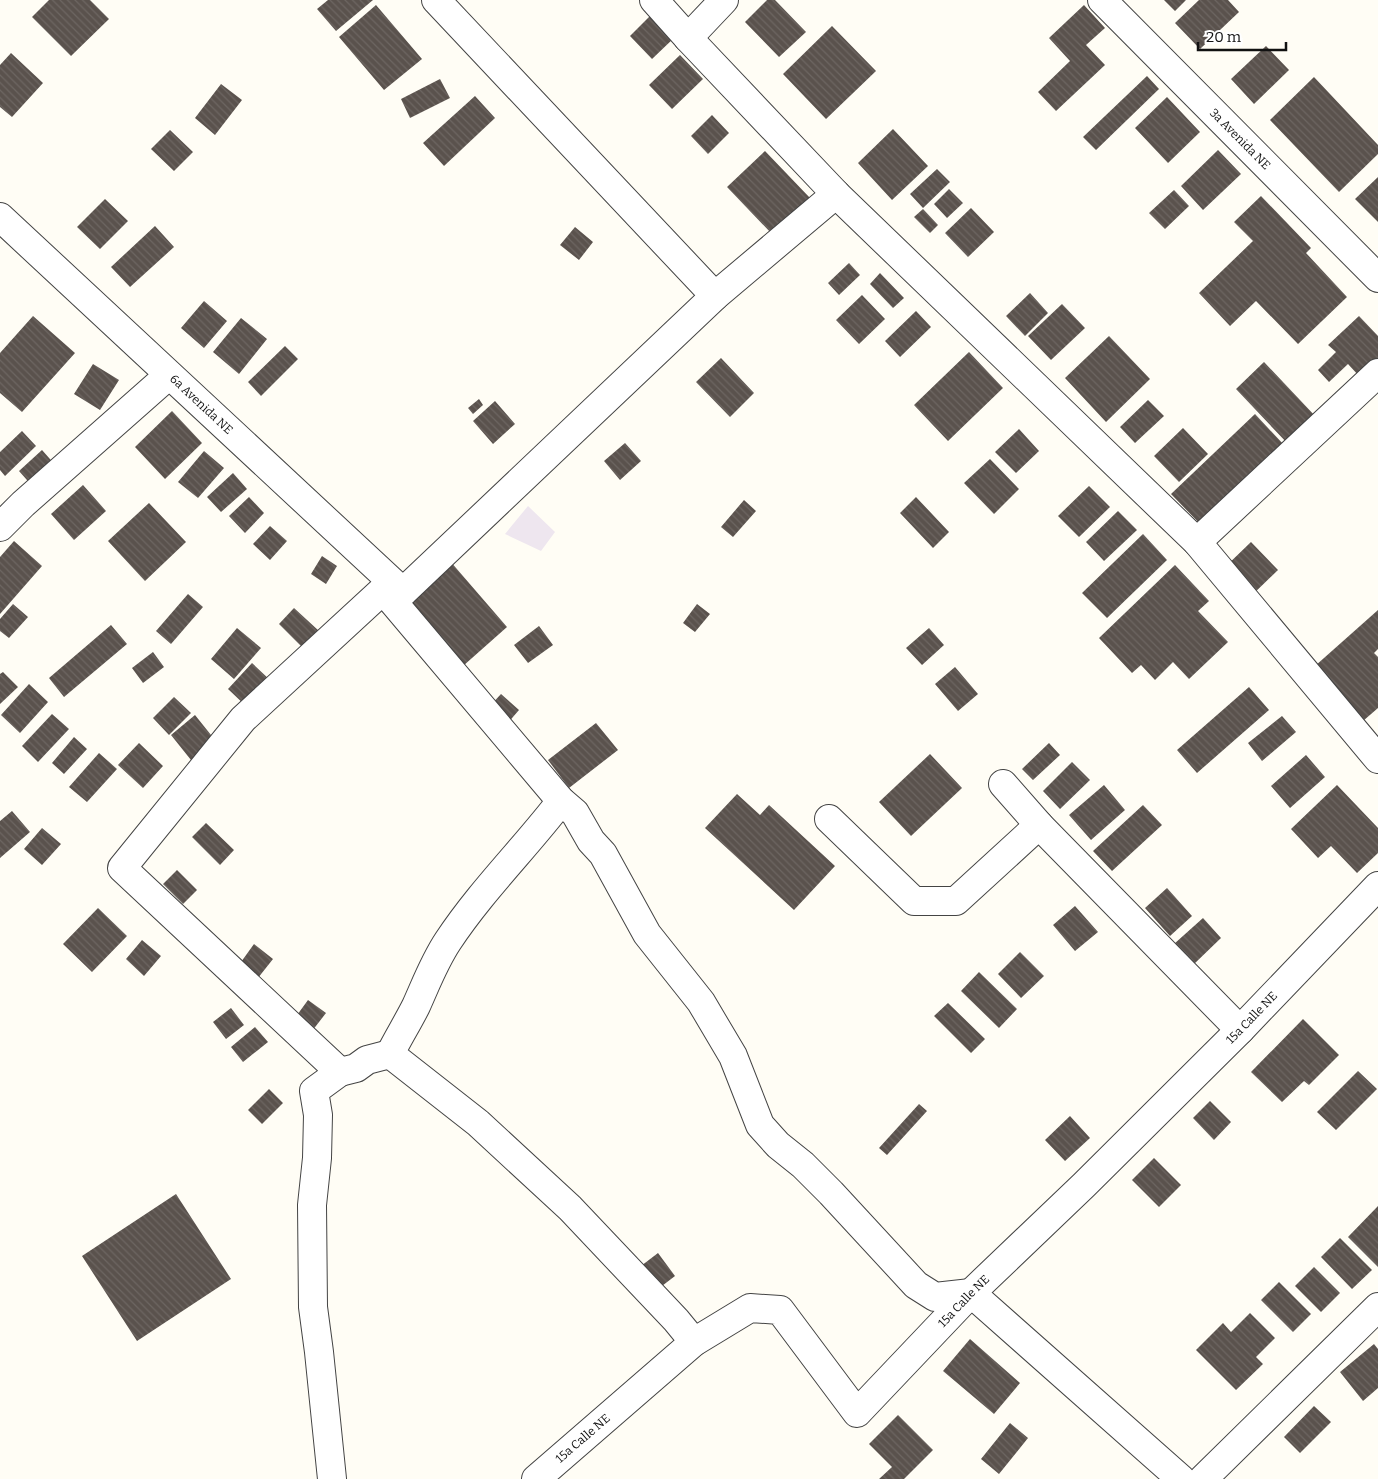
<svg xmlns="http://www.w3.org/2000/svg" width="1378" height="1479" font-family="Bitter,serif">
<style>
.industrial{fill:#eee6ef}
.building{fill:url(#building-back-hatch)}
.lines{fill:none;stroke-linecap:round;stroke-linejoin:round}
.minor-casing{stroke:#444;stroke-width:30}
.minor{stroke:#fff;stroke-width:28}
.labels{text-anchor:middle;stroke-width:5;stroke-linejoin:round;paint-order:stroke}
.street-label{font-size:12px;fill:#111;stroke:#fff}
</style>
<defs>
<pattern id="building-back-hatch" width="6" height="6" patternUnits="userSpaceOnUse" patternTransform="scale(1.25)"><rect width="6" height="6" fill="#5a524d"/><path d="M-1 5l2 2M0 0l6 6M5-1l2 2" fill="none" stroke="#6d6662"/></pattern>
</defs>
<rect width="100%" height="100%" fill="#fffdf5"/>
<path class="industrial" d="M 528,506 L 555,532 L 541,551 L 505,534 Z"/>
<path class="building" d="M 49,0 L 90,0 L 109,19 L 71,56 L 32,17 Z
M 328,0 L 373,0 L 336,31 L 317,9 Z
M 767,0 L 775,0 L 806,32 L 779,57 L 745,22 Z
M 1164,0 L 1186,0 L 1175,11 Z
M 1199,0 L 1228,0 L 1239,12 L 1200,49 L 1175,23 Z
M 376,5 L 422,59 L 384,90 L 339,37 Z
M 1084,5 L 1105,28 L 1086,45 L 1105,65 L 1056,111 L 1038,92 L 1070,61 L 1049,38 Z
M 652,14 L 674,38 L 652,59 L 630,36 Z
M 832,26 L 876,71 L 826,119 L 783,74 Z
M 1266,46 L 1289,70 L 1254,104 L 1231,79 Z
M 11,53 L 43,83 L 12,117 L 0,107 L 0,65 Z
M 680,55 L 703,79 L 672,109 L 649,85 Z
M 1147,76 L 1159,89 L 1096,150 L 1083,137 Z
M 1314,77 L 1378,145 L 1378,154 L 1339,192 L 1270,120 Z
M 440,79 L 450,98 L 410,118 L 401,99 Z
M 221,84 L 242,100 L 215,135 L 195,118 Z
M 475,96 L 495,118 L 444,166 L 423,143 Z
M 1167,97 L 1200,132 L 1168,163 L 1135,128 Z
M 712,115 L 729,133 L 708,154 L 691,136 Z
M 893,129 L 928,166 L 892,200 L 858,163 Z
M 170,130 L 193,152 L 174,171 L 151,149 Z
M 1218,150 L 1241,174 L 1203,210 L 1181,186 Z
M 765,151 L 810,198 L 772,234 L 727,187 Z
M 937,169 L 950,182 L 923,208 L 910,194 Z
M 1378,177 L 1378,222 L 1355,199 Z
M 949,189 L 963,203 L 947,218 L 934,204 Z
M 1174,190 L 1189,206 L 1165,229 L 1149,213 Z
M 1261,196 L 1311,248 L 1306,253 L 1347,297 L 1298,344 L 1256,301 L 1230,326 L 1199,293 L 1253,241 L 1234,222 Z
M 105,199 L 128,221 L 100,249 L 77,227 Z
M 971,208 L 994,232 L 968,257 L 945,233 Z
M 923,209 L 938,225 L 930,233 L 914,217 Z
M 155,226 L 174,247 L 130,287 L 111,267 Z
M 575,227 L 593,242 L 579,260 L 560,245 Z
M 849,263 L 860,275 L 839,295 L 828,283 Z
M 880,273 L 904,298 L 893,308 L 870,284 Z
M 1030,293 L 1048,313 L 1025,336 L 1006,316 Z
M 862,295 L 885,319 L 859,344 L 836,320 Z
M 204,301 L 227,321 L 204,348 L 181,328 Z
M 1062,304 L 1085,328 L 1051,360 L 1028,336 Z
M 916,311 L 931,327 L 900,357 L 885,341 Z
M 33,316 L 75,353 L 22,412 L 0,393 L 0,353 Z
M 1359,316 L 1378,336 L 1378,358 L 1359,376 L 1348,364 L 1329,382 L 1318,370 L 1336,352 L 1328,345 Z
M 241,318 L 267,339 L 239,374 L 213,352 Z
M 1109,336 L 1150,379 L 1106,422 L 1065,378 Z
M 285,346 L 298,359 L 261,396 L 248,382 Z
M 969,352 L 1003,388 L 948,441 L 914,405 Z
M 721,358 L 754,393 L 730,417 L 696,382 Z
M 1264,362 L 1317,418 L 1289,445 L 1236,389 Z
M 93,364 L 119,380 L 100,410 L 74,394 Z
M 479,399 L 483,405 L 473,414 L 468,408 Z
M 1148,400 L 1164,416 L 1135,443 L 1120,427 Z
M 495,401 L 515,424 L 493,444 L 473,421 Z
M 172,411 L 202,443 L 165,479 L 135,447 Z
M 1255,414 L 1285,446 L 1202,526 L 1171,494 Z
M 1183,428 L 1208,454 L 1179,482 L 1154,456 Z
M 1019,429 L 1039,451 L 1016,473 L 995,452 Z
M 22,431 L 36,446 L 5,476 L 0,470 L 0,452 Z
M 625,443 L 641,461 L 620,480 L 604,461 Z
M 42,450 L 57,467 L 34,488 L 19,471 Z
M 204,451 L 224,468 L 198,498 L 178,482 Z
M 990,459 L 1019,489 L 994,514 L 964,483 Z
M 233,473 L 247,489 L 221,512 L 207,497 Z
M 83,485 L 106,511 L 74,540 L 51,514 Z
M 1089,486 L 1110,507 L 1079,537 L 1058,516 Z
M 249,497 L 264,513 L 245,533 L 229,516 Z
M 916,497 L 949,532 L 933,548 L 900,513 Z
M 744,500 L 756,511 L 733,537 L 721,527 Z
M 149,503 L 186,542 L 145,581 L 108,541 Z
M 1118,511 L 1137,530 L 1104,561 L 1086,542 Z
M 270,526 L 287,541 L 270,560 L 253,544 Z
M 1143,534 L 1167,560 L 1107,618 L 1082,593 Z
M 14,541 L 42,566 L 0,614 L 0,557 Z
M 1251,542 L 1278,570 L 1249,598 L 1222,570 Z
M 322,556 L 337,566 L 326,584 L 311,574 Z
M 450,561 L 507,627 L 463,666 L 406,600 Z
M 1175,565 L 1209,601 L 1198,611 L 1228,642 L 1189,679 L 1173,662 L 1155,680 L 1141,665 L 1132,673 L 1099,638 Z
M 188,594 L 203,607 L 171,644 L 156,631 Z
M 13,604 L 28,617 L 9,638 L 0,631 L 0,619 Z
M 697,604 L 710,614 L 695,632 L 683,623 Z
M 294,608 L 319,631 L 303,648 L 279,624 Z
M 1378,610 L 1378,649 L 1374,653 L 1378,657 L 1378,708 L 1363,721 L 1315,666 Z
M 111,625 L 127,644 L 64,697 L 49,678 Z
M 539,626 L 553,645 L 528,663 L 514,645 Z
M 237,628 L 261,648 L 234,679 L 211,659 Z
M 929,628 L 944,645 L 922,665 L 906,648 Z
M 153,652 L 164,667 L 143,683 L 132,668 Z
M 252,663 L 271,681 L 247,707 L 228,689 Z
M 955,667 L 978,694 L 958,711 L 935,684 Z
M 3,672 L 18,687 L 0,704 L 0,674 Z
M 29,684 L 48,702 L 20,733 L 1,715 Z
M 1249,687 L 1269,710 L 1197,773 L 1177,750 Z
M 501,694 L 519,710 L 506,725 L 488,708 Z
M 174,697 L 191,713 L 169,735 L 153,718 Z
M 52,714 L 69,729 L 38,762 L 22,746 Z
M 195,715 L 215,740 L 191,760 L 171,735 Z
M 1282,716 L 1296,732 L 1262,761 L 1248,743 Z
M 596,723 L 618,750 L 569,788 L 548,760 Z
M 74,737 L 87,749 L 64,774 L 52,763 Z
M 139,743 L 163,766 L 143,788 L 118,765 Z
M 1049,743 L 1060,755 L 1033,780 L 1022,769 Z
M 99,753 L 117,769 L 87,802 L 69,787 Z
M 930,754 L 962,788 L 911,836 L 879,802 Z
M 1306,755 L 1325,777 L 1290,808 L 1271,786 Z
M 1072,762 L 1090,780 L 1060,809 L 1043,791 Z
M 1104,785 L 1125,810 L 1091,840 L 1069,815 Z
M 1337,785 L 1378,828 L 1378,853 L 1357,873 L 1331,846 L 1318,858 L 1291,829 Z
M 737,794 L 760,815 L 769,805 L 835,866 L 794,910 L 705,828 Z
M 1143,805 L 1162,825 L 1112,871 L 1093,851 Z
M 12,811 L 30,832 L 0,858 L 0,821 Z
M 206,823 L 234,850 L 220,865 L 192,837 Z
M 42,828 L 61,844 L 42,865 L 24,849 Z
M 177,870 L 197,890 L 183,904 L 163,884 Z
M 1167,888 L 1192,916 L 1170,936 L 1145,908 Z
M 1075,906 L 1098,932 L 1075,951 L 1053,925 Z
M 98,908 L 127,936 L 92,972 L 63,944 Z
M 1203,918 L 1221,938 L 1193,965 L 1174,944 Z
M 142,940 L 161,956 L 144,976 L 126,959 Z
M 254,944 L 273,959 L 254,983 L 236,969 Z
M 1020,952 L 1044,976 L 1021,998 L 998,974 Z
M 979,972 L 1017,1009 L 999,1028 L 961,991 Z
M 308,1000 L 326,1013 L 309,1035 L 292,1022 Z
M 948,1003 L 985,1039 L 971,1053 L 934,1016 Z
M 231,1008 L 244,1025 L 226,1039 L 213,1022 Z
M 1303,1019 L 1339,1055 L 1309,1085 L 1304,1081 L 1282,1102 L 1251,1072 Z
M 255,1027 L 268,1042 L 243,1062 L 231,1047 Z
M 1358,1071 L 1377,1089 L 1336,1130 L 1317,1112 Z
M 269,1089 L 283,1103 L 262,1124 L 248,1110 Z
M 1210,1101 L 1231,1122 L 1214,1140 L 1193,1118 Z
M 919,1104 L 927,1111 L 887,1155 L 879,1148 Z
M 1070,1116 L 1090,1138 L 1065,1161 L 1045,1140 Z
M 1154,1158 L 1181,1185 L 1159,1207 L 1132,1180 Z
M 176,1194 L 231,1279 L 137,1341 L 82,1256 Z
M 1378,1206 L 1378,1267 L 1348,1237 Z
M 1340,1238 L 1372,1270 L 1352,1289 L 1321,1257 Z
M 658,1253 L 675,1276 L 658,1289 L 641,1266 Z
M 1314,1267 L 1340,1293 L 1321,1312 L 1295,1286 Z
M 1279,1282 L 1311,1314 L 1293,1332 L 1261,1300 Z
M 1250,1313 L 1275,1338 L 1256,1357 L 1263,1364 L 1236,1390 L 1196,1350 L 1223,1323 L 1231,1332 Z
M 970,1339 L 1020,1383 L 994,1414 L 943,1371 Z
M 1374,1344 L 1378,1349 L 1378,1388 L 1363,1401 L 1340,1372 Z
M 1314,1406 L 1331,1422 L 1300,1453 L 1284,1437 Z
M 898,1415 L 933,1450 L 904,1479 L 879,1479 L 892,1467 L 869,1444 Z
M 1010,1423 L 1028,1438 L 999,1474 L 981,1459 Z"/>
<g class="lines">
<defs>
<g id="minor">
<path d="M 436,0 L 715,296"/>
<path d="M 654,0 L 688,38 L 836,194 L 1197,542 L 1378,759"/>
<path id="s1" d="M 1102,0 L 1378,278"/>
<path d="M 688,38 L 724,0"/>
<path id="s2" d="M 0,217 L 403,592"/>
<path d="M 0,527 L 23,504 L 169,375"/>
<path d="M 1197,542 L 1378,373"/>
<path d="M 383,590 L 561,801 L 575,813 L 591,841 L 603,854 L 647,934 L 701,1002 L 733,1056 L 760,1125 L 778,1145 L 803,1165 L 831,1193 L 916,1285 L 935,1297 L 971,1293 L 1181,1479"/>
<path d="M 1003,784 L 1039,825 L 1240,1030"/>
<path d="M 561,801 C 525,848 481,891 448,941 C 434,962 426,984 416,1006 C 408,1022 398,1038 390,1054 L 478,1123 L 570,1208 L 676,1320 L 694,1342"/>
<path d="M 829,819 L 914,901 L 956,901 L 1039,825"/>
<path d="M 340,1072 L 356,1068 L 367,1060 L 390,1054"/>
<path d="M 332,1479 L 319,1352 L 313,1307 L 312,1205 L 317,1158 L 318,1115 L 314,1091 L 340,1072 L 122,868 L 243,719 L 383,590 L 403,592 L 715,296 L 836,194"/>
<path id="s3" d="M 536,1479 L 694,1342 L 750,1308 L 780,1310 L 857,1413 L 971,1293 L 1084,1185 L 1240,1030 L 1378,886"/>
<path d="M 1203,1479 L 1378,1307"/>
</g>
</defs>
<use href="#minor" class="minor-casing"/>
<use href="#minor" class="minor"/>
</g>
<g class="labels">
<g class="street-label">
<text dy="4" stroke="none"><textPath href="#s1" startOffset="196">3a Avenida NE</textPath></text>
<text dy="4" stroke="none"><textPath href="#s2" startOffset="275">6a Avenida NE</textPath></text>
<text dy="4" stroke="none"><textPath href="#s3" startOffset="992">15a Calle NE</textPath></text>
<text dy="4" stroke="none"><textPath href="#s3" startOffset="588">15a Calle NE</textPath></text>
<text dy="4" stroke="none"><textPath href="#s3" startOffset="62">15a Calle NE</textPath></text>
</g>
</g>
<path d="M1198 42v8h88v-8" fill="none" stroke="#111111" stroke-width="2.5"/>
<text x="1206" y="42" font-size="15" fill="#111111" stroke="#ffffff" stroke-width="4" paint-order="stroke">20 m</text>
</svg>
